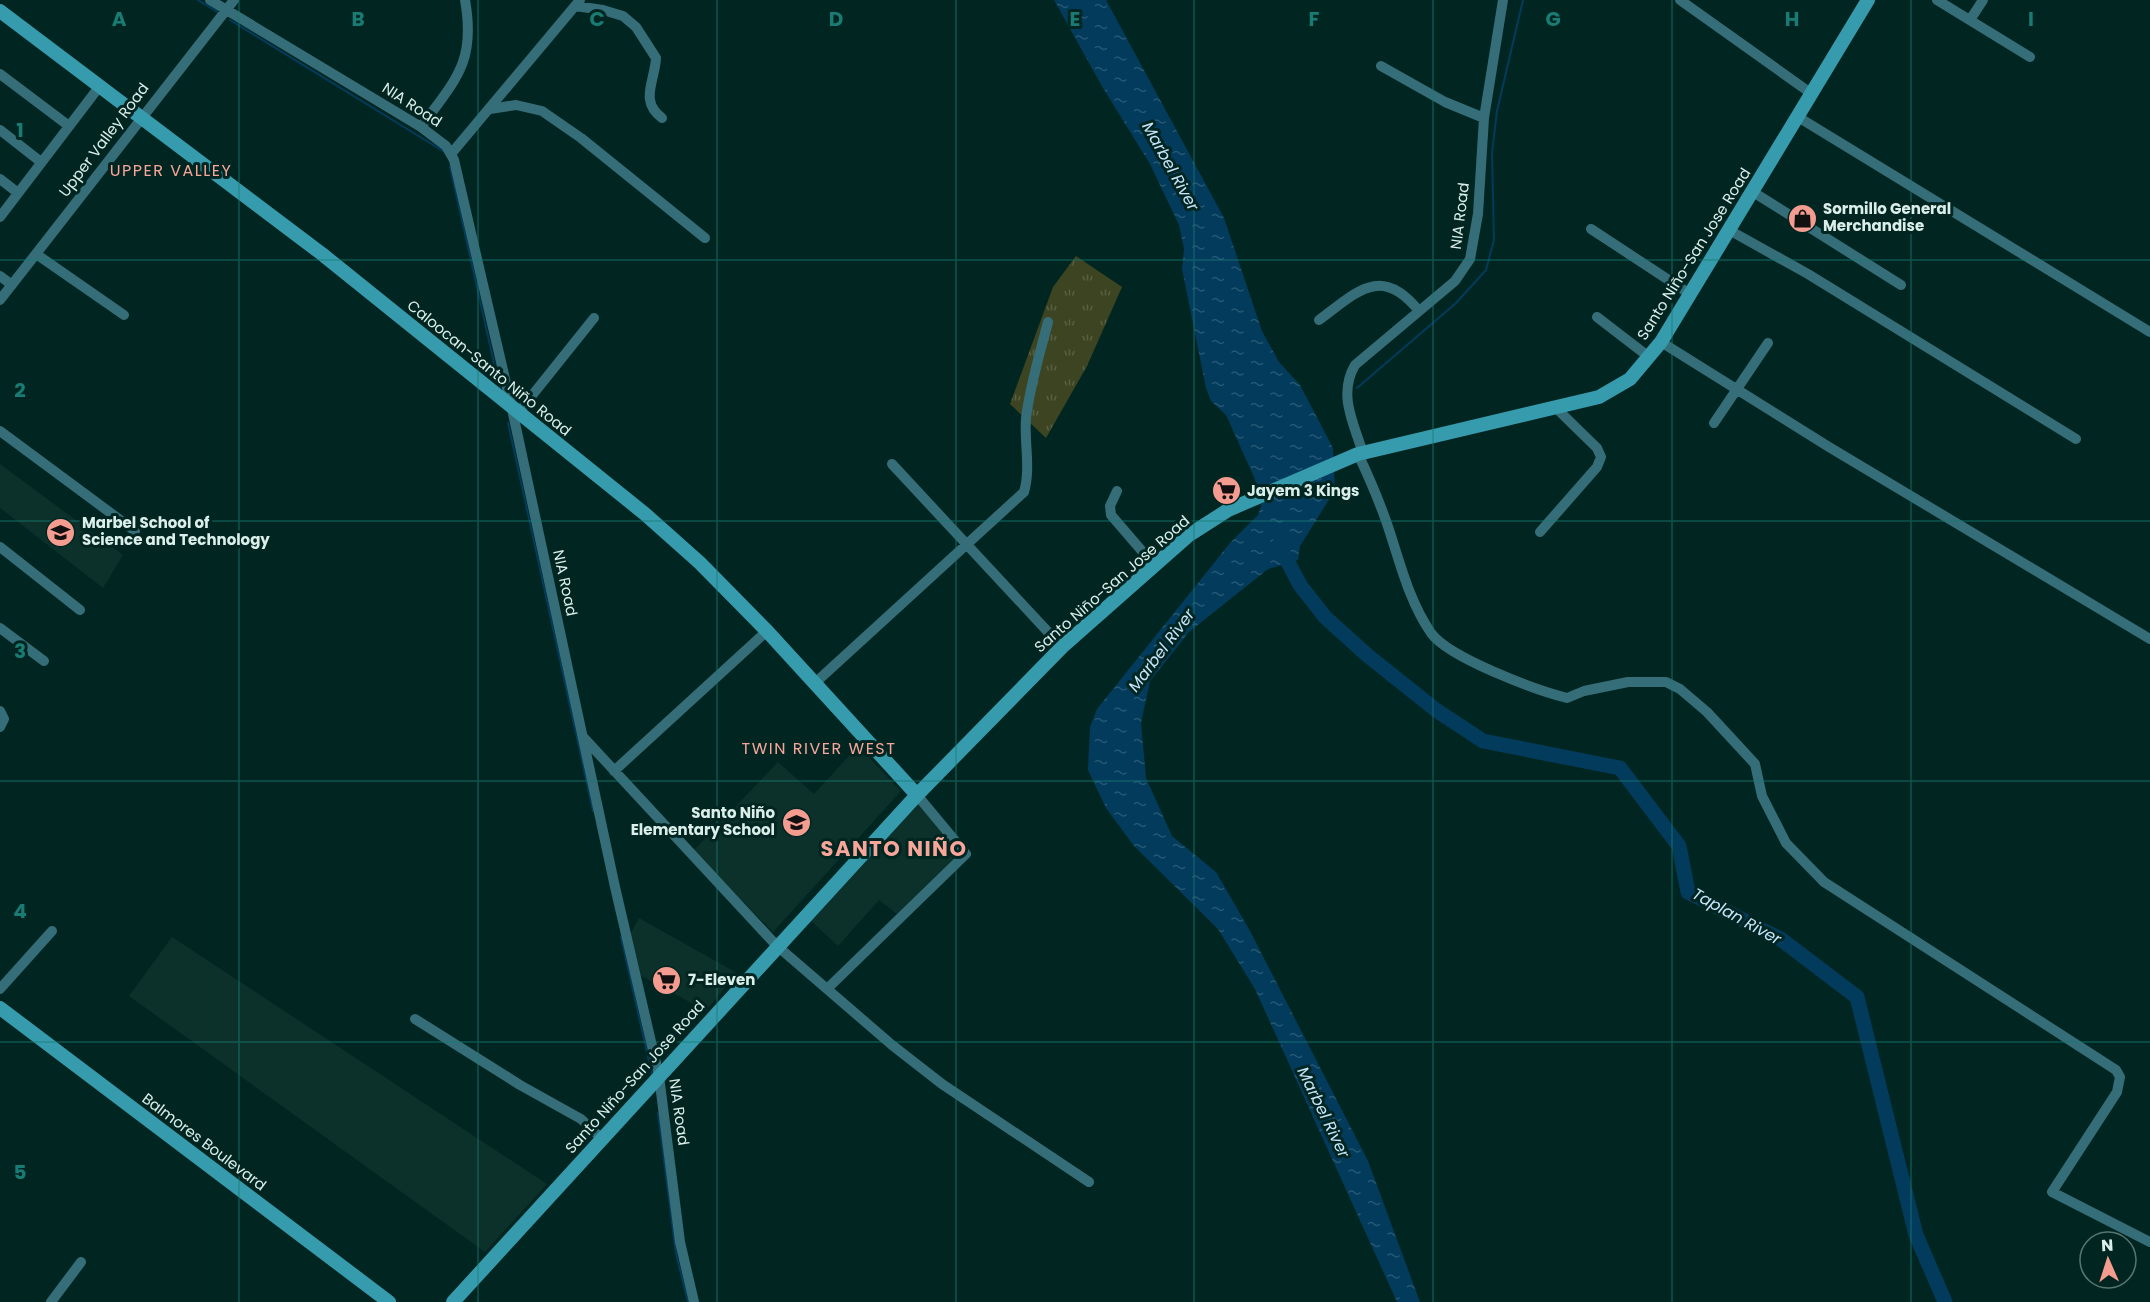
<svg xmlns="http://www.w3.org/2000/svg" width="2150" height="1302" font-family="Poppins,sans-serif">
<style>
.built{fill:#0c312b}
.grass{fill:url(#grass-tufts)}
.water{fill:url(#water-ripples)}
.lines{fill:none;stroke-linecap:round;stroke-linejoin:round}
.stream{stroke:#023b5c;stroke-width:2}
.river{stroke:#023b5c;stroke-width:15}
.street{stroke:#356e79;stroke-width:10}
.secondary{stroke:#369bad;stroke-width:14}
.grid{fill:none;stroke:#197c74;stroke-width:1.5;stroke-opacity:0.55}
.labels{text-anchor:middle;stroke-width:6;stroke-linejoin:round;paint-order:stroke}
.street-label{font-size:15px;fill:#dbeeea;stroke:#012621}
.poi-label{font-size:15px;font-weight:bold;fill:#dbeeea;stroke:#012621;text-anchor:start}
.water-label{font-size:16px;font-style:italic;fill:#c7e4fa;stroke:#012621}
.neighbourhood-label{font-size:16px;letter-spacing:1.5px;fill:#f8a59a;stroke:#012621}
.district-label{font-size:21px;font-weight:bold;letter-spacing:1.5px;fill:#f8a59a;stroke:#012621}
.grid-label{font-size:20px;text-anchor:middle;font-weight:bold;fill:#197c74;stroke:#012621;stroke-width:6;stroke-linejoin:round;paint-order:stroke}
</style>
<defs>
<pattern id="grass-tufts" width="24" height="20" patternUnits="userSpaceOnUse" patternTransform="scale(1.5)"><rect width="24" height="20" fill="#3c4422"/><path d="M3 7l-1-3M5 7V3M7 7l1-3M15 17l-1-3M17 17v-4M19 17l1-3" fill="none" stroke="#585f42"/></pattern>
<pattern id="water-ripples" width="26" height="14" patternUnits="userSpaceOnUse" patternTransform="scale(1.5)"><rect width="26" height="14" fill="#023b5c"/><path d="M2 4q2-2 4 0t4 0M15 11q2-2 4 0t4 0" fill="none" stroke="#265874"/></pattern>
</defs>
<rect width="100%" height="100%" fill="#012621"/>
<path class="built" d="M 0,464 L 123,555 L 103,588 L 0,508 Z
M 858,746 L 901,791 L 773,932 L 693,851 L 778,762 L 814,794 Z
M 917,803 L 960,853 L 898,915 L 879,900 L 838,946 L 811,921 Z
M 639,918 L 737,973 L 706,1011 L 638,974 L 629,936 Z
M 172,937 L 547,1184 L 485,1252 L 129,996 Z"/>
<path class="grass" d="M 1076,256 L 1122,287 L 1087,366 L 1046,438 L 1010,404 L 1053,287 Z"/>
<path class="water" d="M 1054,0 L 1106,0 L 1224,218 L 1262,331 L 1279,362 L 1300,385 L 1333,448 L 1335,490 L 1300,546 L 1298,560 L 1268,569 L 1189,632 L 1150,681 L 1141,723 L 1146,778 L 1172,836 L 1216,872 L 1250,931 L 1368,1161 L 1420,1302 L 1397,1302 L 1255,989 L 1218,929 L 1134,846 L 1106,808 L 1088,770 L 1090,727 L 1097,709 L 1230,543 L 1258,515 L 1262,503 L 1254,477 L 1226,415 L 1211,401 L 1206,388 L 1182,269 L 1184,249 L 1179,225 L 1150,164 L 1103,88 Z"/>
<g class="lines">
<path class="stream" d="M 198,0 L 219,13
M 230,20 L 443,151
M 450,167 L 500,390
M 1357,388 L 1456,303 L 1486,270 L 1494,240 L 1492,153 L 1497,111 L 1523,0
M 508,423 L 593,811
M 621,937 L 652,1075
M 658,1113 L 676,1254 L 688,1302"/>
<path class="river" d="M 1279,545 L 1300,585 L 1325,617 L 1367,655 L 1436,710 L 1483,741 L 1620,768 L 1679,846 L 1688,892 L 1782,940 L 1857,997 L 1916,1235 L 1945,1302"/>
<path class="street" d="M 210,0 L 421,127 L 446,146 L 454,160 L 512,409 L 615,887 L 659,1076 L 680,1242 L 694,1302
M 1680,0 L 1812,94
M 1937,0 L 2030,57
M 575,6 L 603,10 L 623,16 L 636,27 L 656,58 C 655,81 639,101 662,118
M 1970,20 L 1983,0
M 1381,66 L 1445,102 L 1484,118
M 0,74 L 69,126
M 490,109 L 516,105 L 542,111 L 581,138 L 705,238
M 1798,117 L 2150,332
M 421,127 C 456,79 476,62 465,0
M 0,130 L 41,162
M 451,154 L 580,0
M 0,179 L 18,193
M 1753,192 L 1901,285
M 0,217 L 99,87
M 1591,229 L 1690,294
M 1729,230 L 1808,274 L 2076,439
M 36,254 L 124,315
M 0,276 L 12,285
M 0,300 L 234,0
M 1597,317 L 1649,357
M 1319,320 C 1357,292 1381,264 1419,311
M 1661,342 L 1829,447 L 2150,639
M 518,413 L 594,318
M 1714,423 L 1768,343
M 0,431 L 135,531
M 1363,453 C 1353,422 1338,394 1355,365 L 1455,281 L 1470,259 L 1478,214 L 1484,118 L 1503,0
M 1358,454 C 1368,475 1377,496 1385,518 C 1399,557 1407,598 1431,633 C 1449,658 1536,690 1567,698 L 1584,691 L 1628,682 L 1666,682 L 1680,689 L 1707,712 L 1755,764 L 1762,796 L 1786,843 L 1824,882 L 2116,1070 L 2120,1077 L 2117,1092 L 2052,1192 L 2150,1242
M 892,464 L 1062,647
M 1117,491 L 1110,506 L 1111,515 L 1154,565
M 1540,532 L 1597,467 L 1601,457 L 1597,448 L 1556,408
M 0,547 L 80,610
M 0,628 L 44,661
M 815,683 L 1024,492 C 1031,468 1024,442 1026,418 C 1030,385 1040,353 1048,322
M 0,711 L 4,719 L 0,727
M 584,738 L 776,945 L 892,1045 L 942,1084 L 1089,1182
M 614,771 L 767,631
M 828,988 L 966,854 L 917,795
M 0,989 L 52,931
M 415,1019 L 520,1085 L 581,1119 L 602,1139
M 51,1302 L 81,1262"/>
<path class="secondary" d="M 0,11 L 322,254 L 645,514 L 700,563 L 767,631 L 917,795
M 0,1008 L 389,1302
M 453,1302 L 917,795 L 1062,647 L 1189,535 L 1228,510 L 1358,454 L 1599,397 L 1630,379 L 1661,342 L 1868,0"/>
</g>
<path class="grid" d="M 239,0 L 239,1302M 478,0 L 478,1302M 717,0 L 717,1302M 956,0 L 956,1302M 1194,0 L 1194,1302M 1433,0 L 1433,1302M 1672,0 L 1672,1302M 1911,0 L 1911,1302M 0,260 L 2150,260M 0,521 L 2150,521M 0,781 L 2150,781M 0,1042 L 2150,1042"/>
<defs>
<symbol id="shop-disc" viewBox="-11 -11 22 22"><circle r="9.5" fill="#f59c90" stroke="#012621"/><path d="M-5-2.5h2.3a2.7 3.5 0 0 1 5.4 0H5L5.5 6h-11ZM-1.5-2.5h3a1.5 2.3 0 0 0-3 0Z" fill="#111"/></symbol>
<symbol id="supermarket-disc" viewBox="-11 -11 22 22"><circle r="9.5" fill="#f59c90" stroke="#012621"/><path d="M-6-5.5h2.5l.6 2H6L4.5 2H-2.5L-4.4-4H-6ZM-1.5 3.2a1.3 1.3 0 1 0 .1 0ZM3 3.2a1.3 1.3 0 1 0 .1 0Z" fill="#111"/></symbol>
<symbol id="school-disc" viewBox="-11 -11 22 22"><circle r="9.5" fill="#f59c90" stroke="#012621"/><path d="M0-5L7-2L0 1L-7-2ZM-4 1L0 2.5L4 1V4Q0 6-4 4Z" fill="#111"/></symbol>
</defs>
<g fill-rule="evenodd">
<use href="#shop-disc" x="1786" y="202" width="33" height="33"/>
<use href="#supermarket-disc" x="1210" y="474" width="33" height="33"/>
<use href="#school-disc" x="44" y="516" width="33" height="33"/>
<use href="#school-disc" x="780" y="806" width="33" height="33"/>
<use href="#supermarket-disc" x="650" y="964" width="33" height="33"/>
</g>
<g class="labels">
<g class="street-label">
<text transform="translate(412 105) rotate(33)" y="5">NIA Road</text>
<text transform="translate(104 140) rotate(-53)" y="5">Upper Valley Road</text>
<text transform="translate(1460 216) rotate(-83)" y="5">NIA Road</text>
<text transform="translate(1694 254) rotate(-58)" y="5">Santo Niño-San Jose Road</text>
<text transform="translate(489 368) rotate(39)" y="5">Caloocan-Santo Niño Road</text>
<text transform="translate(565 583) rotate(78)" y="5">NIA Road</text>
<text transform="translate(1112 584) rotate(-41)" y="5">Santo Niño-San Jose Road</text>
<text transform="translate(635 1077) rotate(-48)" y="5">Santo Niño-San Jose Road</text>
<text transform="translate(679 1112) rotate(82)" y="5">NIA Road</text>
<text transform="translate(204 1142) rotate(37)" y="5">Balmores Boulevard</text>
</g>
<g class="poi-label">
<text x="1823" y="214">Sormillo General<tspan x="1823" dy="17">Merchandise</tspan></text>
<text x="1247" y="496">Jayem 3 Kings</text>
<text x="82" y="528">Marbel School of<tspan x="82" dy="17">Science and Technology</tspan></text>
<text x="775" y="818" text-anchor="end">Santo Niño<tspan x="775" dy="17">Elementary School</tspan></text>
<text x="688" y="985">7-Eleven</text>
</g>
<g class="water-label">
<text transform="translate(1171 166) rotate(61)" y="6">Marbel River</text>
<text transform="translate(1161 650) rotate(-53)" y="6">Marbel River</text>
<text transform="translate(1737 916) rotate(29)" y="6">Taplan River</text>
<text transform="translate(1324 1112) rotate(64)" y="6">Marbel River</text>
</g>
<g class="neighbourhood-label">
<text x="171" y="176">UPPER VALLEY</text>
<text x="819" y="754">TWIN RIVER WEST</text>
</g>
<g class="district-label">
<text x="894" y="856">SANTO NIÑO</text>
</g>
</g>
<g class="grid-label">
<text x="119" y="26">A</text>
<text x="358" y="26">B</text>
<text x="597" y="26">C</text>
<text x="836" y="26">D</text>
<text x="1075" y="26">E</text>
<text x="1314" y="26">F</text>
<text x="1553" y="26">G</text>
<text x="1792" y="26">H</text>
<text x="2031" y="26">I</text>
<text x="20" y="137">1</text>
<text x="20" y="397">2</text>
<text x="20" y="658">3</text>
<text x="20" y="918">4</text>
<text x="20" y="1179">5</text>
</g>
<g transform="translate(2108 1260) rotate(357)"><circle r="28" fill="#012621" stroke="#587671" stroke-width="1.5"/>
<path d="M0-4.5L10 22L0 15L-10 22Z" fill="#f59c90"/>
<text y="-9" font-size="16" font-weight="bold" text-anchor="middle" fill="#dbeeea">N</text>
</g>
</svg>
